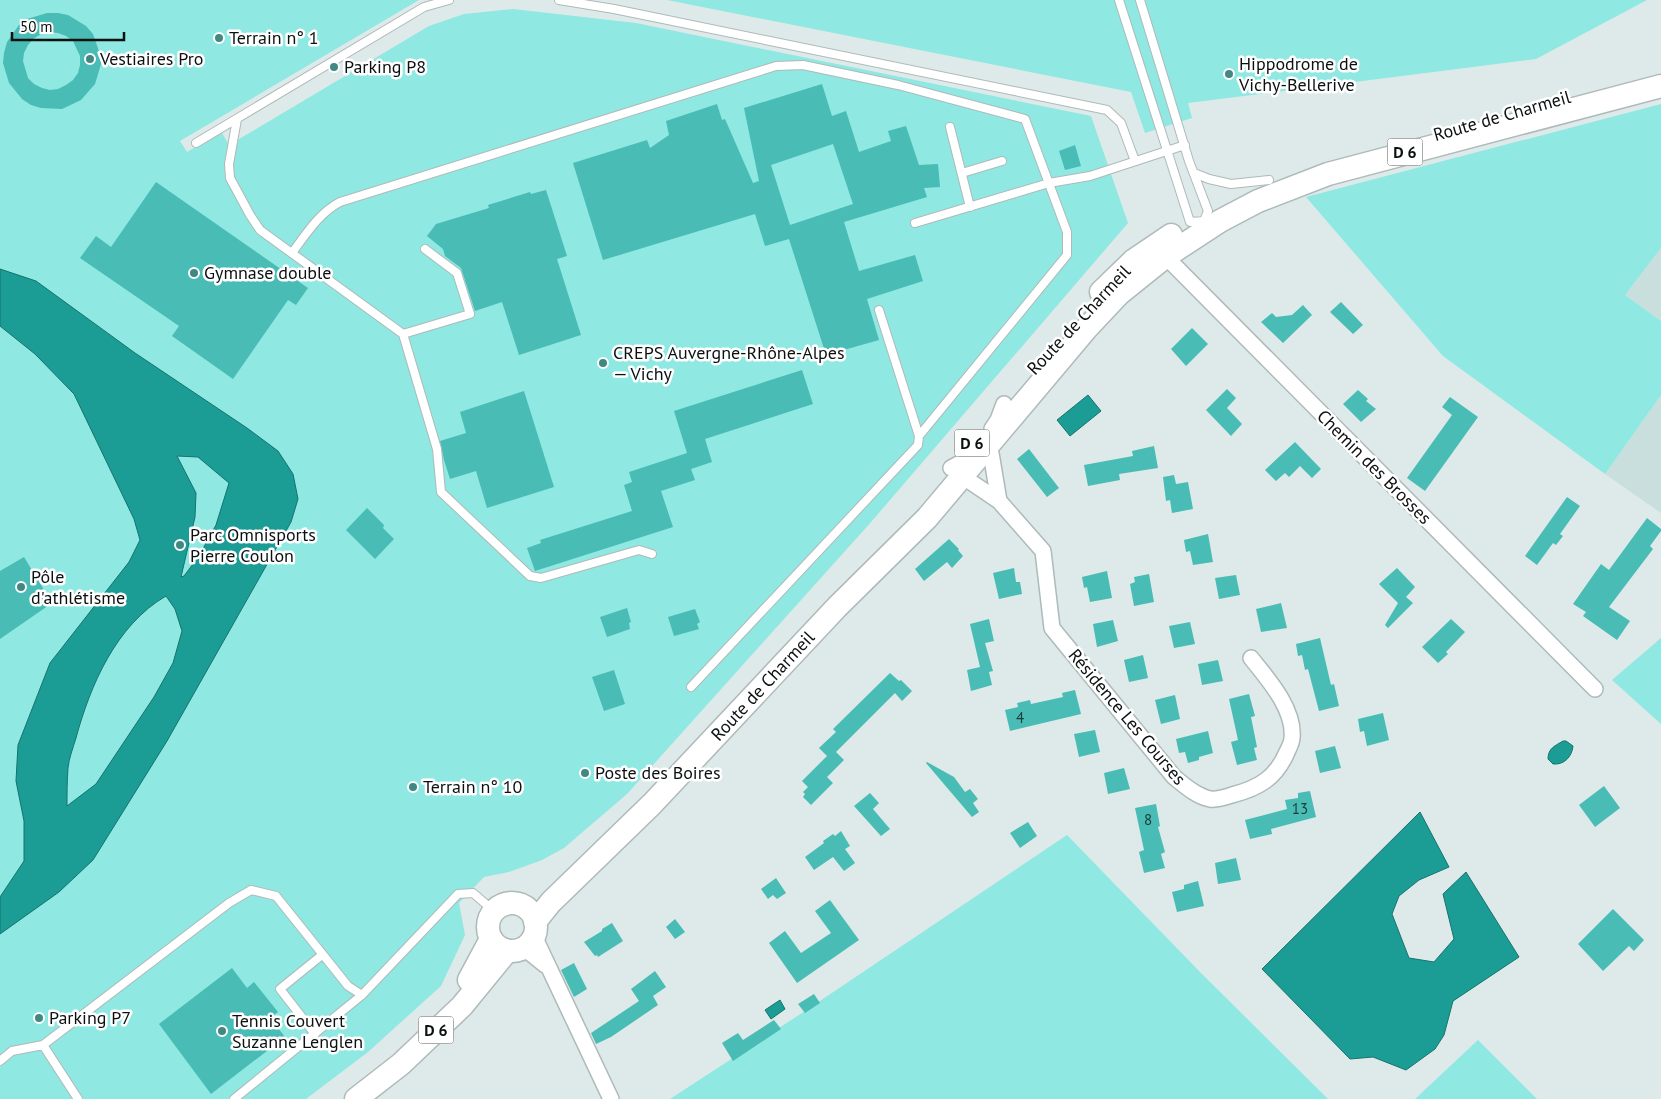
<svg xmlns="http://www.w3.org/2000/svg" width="1661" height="1099" font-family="'PT Sans',sans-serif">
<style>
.built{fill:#c9dfdd}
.green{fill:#8fe8e1}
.water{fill:#1b9d96;stroke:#16736e;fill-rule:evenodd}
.building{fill:#48bcb5;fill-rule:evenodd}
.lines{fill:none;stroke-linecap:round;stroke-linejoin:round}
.service-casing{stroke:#aebab9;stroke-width:10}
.minor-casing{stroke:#aebab9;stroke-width:18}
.primary-casing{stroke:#aebab9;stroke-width:25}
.service{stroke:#fff;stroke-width:8}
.minor{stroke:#fff;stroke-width:15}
.primary{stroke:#fff;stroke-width:22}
.poi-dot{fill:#418883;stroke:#fff;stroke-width:2}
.labels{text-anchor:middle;stroke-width:5;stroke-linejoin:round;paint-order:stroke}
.number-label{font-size:15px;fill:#1b3b39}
.shield{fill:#fff;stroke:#555858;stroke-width:1}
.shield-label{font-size:16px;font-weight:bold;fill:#0c1010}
.poi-label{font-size:18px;fill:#0c1010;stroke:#fff;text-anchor:start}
.street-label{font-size:18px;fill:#0c1010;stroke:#fff}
</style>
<rect width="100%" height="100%" fill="#ddeae9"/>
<path class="built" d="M 1661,248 L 1661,321 L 1625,295 Z
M 1661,395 L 1661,513 L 1605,474 Z"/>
<path class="green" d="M 0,0 L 419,0 L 180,141 L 187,152 L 219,133 L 222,133 L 229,145 L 429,26 L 464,14 L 513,9 L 636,23 L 1091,116 L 1128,223 L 872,521 L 627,794 L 564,848 L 542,860 L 509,872 L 484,877 L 459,903 L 465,935 L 441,986 L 368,1052 L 306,1099 L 0,1099 Z
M 667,0 L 1647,0 L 1536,59 L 1188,103 L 1192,118 L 1145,133 L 1131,92 Z
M 1661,104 L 1661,248 L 1625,295 L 1661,321 L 1661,395 L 1605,474 L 1443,356 L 1306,197 Z
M 1661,638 L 1661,724 L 1612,680 Z
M 1067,835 L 1199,971 L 1328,1099 L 670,1099 L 802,1013 Z
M 1478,1040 L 1537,1099 L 1415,1099 Z"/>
<path class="water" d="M 0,269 L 36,281 L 135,353 L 247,428 L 278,451 L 293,474 L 298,499 L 291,522 L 167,741 L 93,860 L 59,892 L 0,934 L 0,897 L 24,861 L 24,821 L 16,781 L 18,745 L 50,663 L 129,562 L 140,540 L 134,519 L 74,394 L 35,354 L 0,326 ZM 177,456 L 198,457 L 229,483 L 216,525 L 199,556 L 184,576 L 181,577 L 195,517 L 196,493 ZM 166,596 L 175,609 L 182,631 L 173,663 L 154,697 L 96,784 L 67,806 C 67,794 67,781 68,768 C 69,758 73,748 76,738 C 90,686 116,625 166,596 Z
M 1088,395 L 1101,411 L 1070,436 L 1057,420 Z
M 1563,741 L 1566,741 L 1573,746 C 1572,757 1564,765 1553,764 L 1548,759 C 1548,748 1555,746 1563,741 Z
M 1420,812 L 1449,867 L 1419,880 L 1399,896 L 1392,914 L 1409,958 L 1434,962 L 1454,939 L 1443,894 L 1466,872 L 1519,957 L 1453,1001 L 1444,1035 L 1435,1049 L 1406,1070 L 1373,1057 L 1350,1059 L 1262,969 Z
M 780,1000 L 785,1009 L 771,1019 L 765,1010 Z"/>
<path class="building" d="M 47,13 L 58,13 L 68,15 L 86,26 L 93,34 L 100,54 L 101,64 L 95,84 L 81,100 L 62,109 L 41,108 L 31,105 L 22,99 L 9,83 L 3,63 L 4,53 L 7,42 L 19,25 L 27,19 ZM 49,32 L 58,33 L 66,36 L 73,41 L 80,56 L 80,65 L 78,73 L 73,80 L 66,85 L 58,89 L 50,90 L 42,88 L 34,84 L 28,78 L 23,61 L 24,53 L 28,45 L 33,39 L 41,34 Z
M 822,84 L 832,116 L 846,111 L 859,152 L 891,141 L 888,131 L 906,126 L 919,165 L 938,164 L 940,187 L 924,188 L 927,197 L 844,222 L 859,271 L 915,255 L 923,281 L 867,299 L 879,340 L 826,355 L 789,239 L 765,246 L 755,214 L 603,260 L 573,163 L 647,140 L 650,148 L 669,135 L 666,121 L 717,104 L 722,120 L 725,119 L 753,183 L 759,181 L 744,108 ZM 833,144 L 853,204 L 790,225 L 771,165 Z
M 1075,145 L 1081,166 L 1065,170 L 1059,151 Z
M 156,182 L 308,288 L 296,305 L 288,300 L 233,379 L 172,336 L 179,326 L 80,258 L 96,236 L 111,247 Z
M 546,190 L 567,256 L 557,259 L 581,335 L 519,355 L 502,302 L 475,311 L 461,268 L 445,256 L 443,249 L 427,236 L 436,224 L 489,208 L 488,205 L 530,192 L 531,194 Z
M 1341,302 L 1363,325 L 1353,334 L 1330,312 Z
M 1303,305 L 1312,315 L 1283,343 L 1261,322 L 1272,313 L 1276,317 L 1292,315 Z
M 1192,328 L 1208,344 L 1186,366 L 1171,349 Z
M 802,370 L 813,404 L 705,439 L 712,462 L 691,469 L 695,480 L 661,491 L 673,527 L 535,571 L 527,548 L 541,543 L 540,540 L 632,511 L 624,485 L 632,482 L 629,472 L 687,453 L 674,411 Z
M 1227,389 L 1236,398 L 1227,408 L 1242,424 L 1231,436 L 1206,410 Z
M 1358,390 L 1368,399 L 1366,401 L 1376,409 L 1361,422 L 1343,404 Z
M 524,391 L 554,487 L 487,508 L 476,471 L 450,479 L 444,460 L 440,441 L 466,433 L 460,412 Z
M 1450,397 L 1478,417 L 1425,491 L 1407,478 L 1452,415 L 1442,407 Z
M 1295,442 L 1321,469 L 1312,478 L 1300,466 L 1289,477 L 1285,473 L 1276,481 L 1265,470 Z
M 1154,446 L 1158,468 L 1119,474 L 1120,480 L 1088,486 L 1084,465 L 1133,456 L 1132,451 Z
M 1029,449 L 1059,488 L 1047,497 L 1017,459 Z
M 1174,475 L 1176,484 L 1188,482 L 1193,509 L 1172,513 L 1170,500 L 1166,501 L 1163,477 Z
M 1567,497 L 1580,506 L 1560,534 L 1563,536 L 1556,545 L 1553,543 L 1537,565 L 1525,556 Z
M 367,508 L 384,525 L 383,528 L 394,539 L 375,559 L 346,530 Z
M 1647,518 L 1661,529 L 1661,531 L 1650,546 L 1653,549 L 1609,607 L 1630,621 L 1617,640 L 1583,616 L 1586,612 L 1573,604 L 1601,564 L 1609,570 Z
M 1208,534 L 1213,562 L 1193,565 L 1190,551 L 1186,552 L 1184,540 Z
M 949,539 L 959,549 L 958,550 L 963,556 L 952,568 L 947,562 L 924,581 L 915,569 Z
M 24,557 L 52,603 L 0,639 L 0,571 Z
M 1014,568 L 1016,582 L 1020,582 L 1022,594 L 999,599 L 993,573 Z
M 1397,568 L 1415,587 L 1406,597 L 1413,603 L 1388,628 L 1385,625 L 1398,603 L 1379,584 Z
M 1107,571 L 1112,598 L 1090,602 L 1087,587 L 1084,588 L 1082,577 Z
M 1149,574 L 1154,602 L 1134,606 L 1130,584 L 1135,582 L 1134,577 Z
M 1236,575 L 1240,595 L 1219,599 L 1215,578 Z
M 1281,603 L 1287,628 L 1261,632 L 1256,609 Z
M 627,608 L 631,622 L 629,623 L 630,629 L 607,637 L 600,617 Z
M 695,609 L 700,622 L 697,624 L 699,629 L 674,636 L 668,617 Z
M 989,619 L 994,641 L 985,643 L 993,671 L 989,672 L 992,685 L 971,691 L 967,670 L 980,667 L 970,624 Z
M 1451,619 L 1465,632 L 1446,652 L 1448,654 L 1438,663 L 1422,647 Z
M 1113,620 L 1118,641 L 1097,647 L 1093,624 Z
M 1190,622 L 1195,644 L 1174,648 L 1169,626 Z
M 1320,638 L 1331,685 L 1334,684 L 1339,706 L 1319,711 L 1308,669 L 1305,670 L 1302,655 L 1298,656 L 1296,644 Z
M 1143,655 L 1148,678 L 1129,682 L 1124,660 Z
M 1218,660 L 1223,681 L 1202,685 L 1198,664 Z
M 614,670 L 625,704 L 604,711 L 592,677 Z
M 890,673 L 899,681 L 901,680 L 912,691 L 902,701 L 895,693 L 836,752 L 844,760 L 827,777 L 833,783 L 811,805 L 803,797 L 805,794 L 803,792 L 808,787 L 802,781 L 827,756 L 819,748 L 836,732 L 833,729 Z
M 1075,690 L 1081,714 L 1010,731 L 1005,710 L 1018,707 L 1017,703 L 1030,700 L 1031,704 L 1063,697 L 1062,693 Z
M 1249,694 L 1255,716 L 1251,717 L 1257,747 L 1254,748 L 1257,760 L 1237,765 L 1231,742 L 1238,740 L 1229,699 Z
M 1175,695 L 1180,719 L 1161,724 L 1155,700 Z
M 1383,713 L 1389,740 L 1367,746 L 1364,731 L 1360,732 L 1358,719 Z
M 1095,730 L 1100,752 L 1079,757 L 1074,734 Z
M 1208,731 L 1213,753 L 1199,757 L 1199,760 L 1188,763 L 1185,752 L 1179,753 L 1176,739 Z
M 1335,746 L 1341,768 L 1320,773 L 1315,751 Z
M 927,762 L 954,777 L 965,792 L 970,789 L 978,799 L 973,803 L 979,812 L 972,817 L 926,763 Z
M 1124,768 L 1130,789 L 1108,794 L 1104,773 Z
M 1604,786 L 1620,808 L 1595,827 L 1579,805 Z
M 1310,791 L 1316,817 L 1271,829 L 1272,834 L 1250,839 L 1245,820 L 1287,809 L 1285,800 L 1298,798 L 1298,793 Z
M 870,793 L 879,803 L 873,809 L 890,829 L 881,836 L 854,806 Z
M 1156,804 L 1160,826 L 1158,827 L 1165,852 L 1161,854 L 1165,868 L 1144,873 L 1139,852 L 1144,850 L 1135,808 Z
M 1028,822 L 1037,836 L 1020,848 L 1010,833 Z
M 841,831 L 850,846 L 845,849 L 855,863 L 844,871 L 833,857 L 814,870 L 805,857 L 824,843 L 823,841 L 833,834 L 835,836 Z
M 1236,858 L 1241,880 L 1218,884 L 1215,863 Z
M 776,878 L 786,893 L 777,899 L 773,895 L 768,899 L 761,889 Z
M 1198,881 L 1204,906 L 1177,912 L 1172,892 L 1184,889 L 1184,885 Z
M 830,900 L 859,940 L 797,983 L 769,943 L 785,931 L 801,953 L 831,933 L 815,911 Z
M 1613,909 L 1644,940 L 1634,951 L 1629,946 L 1603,971 L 1578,944 Z
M 675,919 L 685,932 L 675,939 L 666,927 Z
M 612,923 L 623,941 L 598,957 L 597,955 L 595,956 L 584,942 L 602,931 L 602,929 Z
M 574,963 L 587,989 L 574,997 L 561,970 Z
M 232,968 L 247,988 L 254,982 L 278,1012 L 270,1018 L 285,1037 L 211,1094 L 159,1024 Z
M 655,971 L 666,987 L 653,996 L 658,1005 L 611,1037 L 596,1044 L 591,1033 L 639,1001 L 631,989 Z
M 814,994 L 820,1003 L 805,1013 L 798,1004 Z
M 774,1020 L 781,1029 L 733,1061 L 722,1043 L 738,1033 L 743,1040 Z"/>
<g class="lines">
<defs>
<path id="service" d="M 559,0 L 614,9 L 1107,110 L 1121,123 L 1135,161
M 1119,0 L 1190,222 L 1205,221
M 1140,0 L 1189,161 L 1208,211 L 1204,221 L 1199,224
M 237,119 L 229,164 L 230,178 L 250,215 L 260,230 L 403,334 L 437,449 L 441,492 L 530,576 L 541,578 L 639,550 L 652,554
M 950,127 L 970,207
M 196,143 L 424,7 L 449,0
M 962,173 L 1002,161
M 1194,173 L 1209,179 L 1231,184 L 1269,180
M 915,223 L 1049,183 L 1090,176 L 1185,145
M 292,253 C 306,234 319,213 340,202 L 776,66 L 803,65 L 898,85 L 1025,119 L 1067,232 L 1067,255 L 919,436
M 403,334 L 470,314 L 457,273 L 425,249
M 691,687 L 918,445 L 919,436 L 879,310
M 315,1034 L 280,989 L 322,955
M 43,1045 L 78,1099
M 0,1061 L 12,1051 L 43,1045 L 229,903 L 251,890 L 276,896 L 348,986 L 362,995
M 234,1099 L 362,995 L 458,894 L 473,893 L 494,911"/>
<path id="minor" d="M 1159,250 L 1595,689
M 992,429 L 998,420 L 1004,404
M 964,467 L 962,476 L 999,501 L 1043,551 L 1052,628 L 1174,777 C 1184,785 1196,796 1210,799 C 1217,800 1226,797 1232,795 C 1259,788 1276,778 1287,752 C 1289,748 1292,742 1292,738 C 1295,709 1267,678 1251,658
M 951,468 L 986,449 L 991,453 L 999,501
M 534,936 L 611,1099
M 524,948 L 545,965"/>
<path id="primary" d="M 1101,292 L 1134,260 L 1171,235
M488 927a24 24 0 1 1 48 0a24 24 0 1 1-48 0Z
M 535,922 L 551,902 L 652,804 L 837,607 L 927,518 L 1087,328 L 1119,294 L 1165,257 L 1220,221 L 1258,201 L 1328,174 L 1661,86
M 469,980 L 491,939
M 356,1099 L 401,1064 L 462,1006 L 507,951"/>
</defs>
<use href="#service" class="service-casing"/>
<use href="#minor" class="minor-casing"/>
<use href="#primary" class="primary-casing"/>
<use href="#service" class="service"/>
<use href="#minor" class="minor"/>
<use href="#primary" class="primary"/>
</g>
<g class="poi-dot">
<circle cx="219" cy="38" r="5"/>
<circle cx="90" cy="59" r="5"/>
<circle cx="334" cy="67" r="5"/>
<circle cx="1229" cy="74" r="5"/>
<circle cx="194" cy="273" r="5"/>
<circle cx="603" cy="363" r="5"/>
<circle cx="180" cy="545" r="5"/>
<circle cx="21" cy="587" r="5"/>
<circle cx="585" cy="773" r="5"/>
<circle cx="413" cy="787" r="5"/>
<circle cx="39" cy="1018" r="5"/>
<circle cx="222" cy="1031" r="5"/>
</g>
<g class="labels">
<g class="number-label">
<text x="1020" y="723">4</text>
<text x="1300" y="814">13</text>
<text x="1148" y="825">8</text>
</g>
<g class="shield">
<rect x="1387.5" y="138.5" width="35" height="27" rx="4"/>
<rect x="954.5" y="429.5" width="35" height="27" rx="4"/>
<rect x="418.5" y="1016.5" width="35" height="27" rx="4"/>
</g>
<g class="shield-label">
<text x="1405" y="158">D 6</text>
<text x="972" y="449">D 6</text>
<text x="436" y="1036">D 6</text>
</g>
<g class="poi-label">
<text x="229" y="44">Terrain n° 1</text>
<text x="100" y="65">Vestiaires Pro</text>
<text x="1239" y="70">Hippodrome de<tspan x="1239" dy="21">Vichy-Bellerive</tspan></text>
<text x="344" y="73">Parking P8</text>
<text x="204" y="279">Gymnase double</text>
<text x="613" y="359">CREPS Auvergne-Rhône-Alpes<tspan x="613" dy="21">— Vichy</tspan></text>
<text x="190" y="541">Parc Omnisports<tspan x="190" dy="21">Pierre Coulon</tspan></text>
<text x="31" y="583">Pôle<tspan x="31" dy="21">d'athlétisme</tspan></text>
<text x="595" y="779">Poste des Boires</text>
<text x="423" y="793">Terrain n° 10</text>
<text x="49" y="1024">Parking P7</text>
<text x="232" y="1027">Tennis Couvert<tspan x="232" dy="21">Suzanne Lenglen</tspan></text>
</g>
<g class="street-label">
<text transform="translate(1502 116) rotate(-16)" y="6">Route de Charmeil</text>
<text transform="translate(1079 320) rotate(-47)" y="6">Route de Charmeil</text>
<text transform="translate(1374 467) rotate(45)" y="6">Chemin des Brosses</text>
<text transform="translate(763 686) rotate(-47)" y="6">Route de Charmeil</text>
<text transform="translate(1127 717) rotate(50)" y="6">Résidence Les Courses</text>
</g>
</g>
<path d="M12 32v8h112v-8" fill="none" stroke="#0c1010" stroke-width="2.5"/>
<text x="20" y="32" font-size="15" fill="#0c1010" stroke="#ffffff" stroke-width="4" paint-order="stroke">50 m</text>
</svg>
